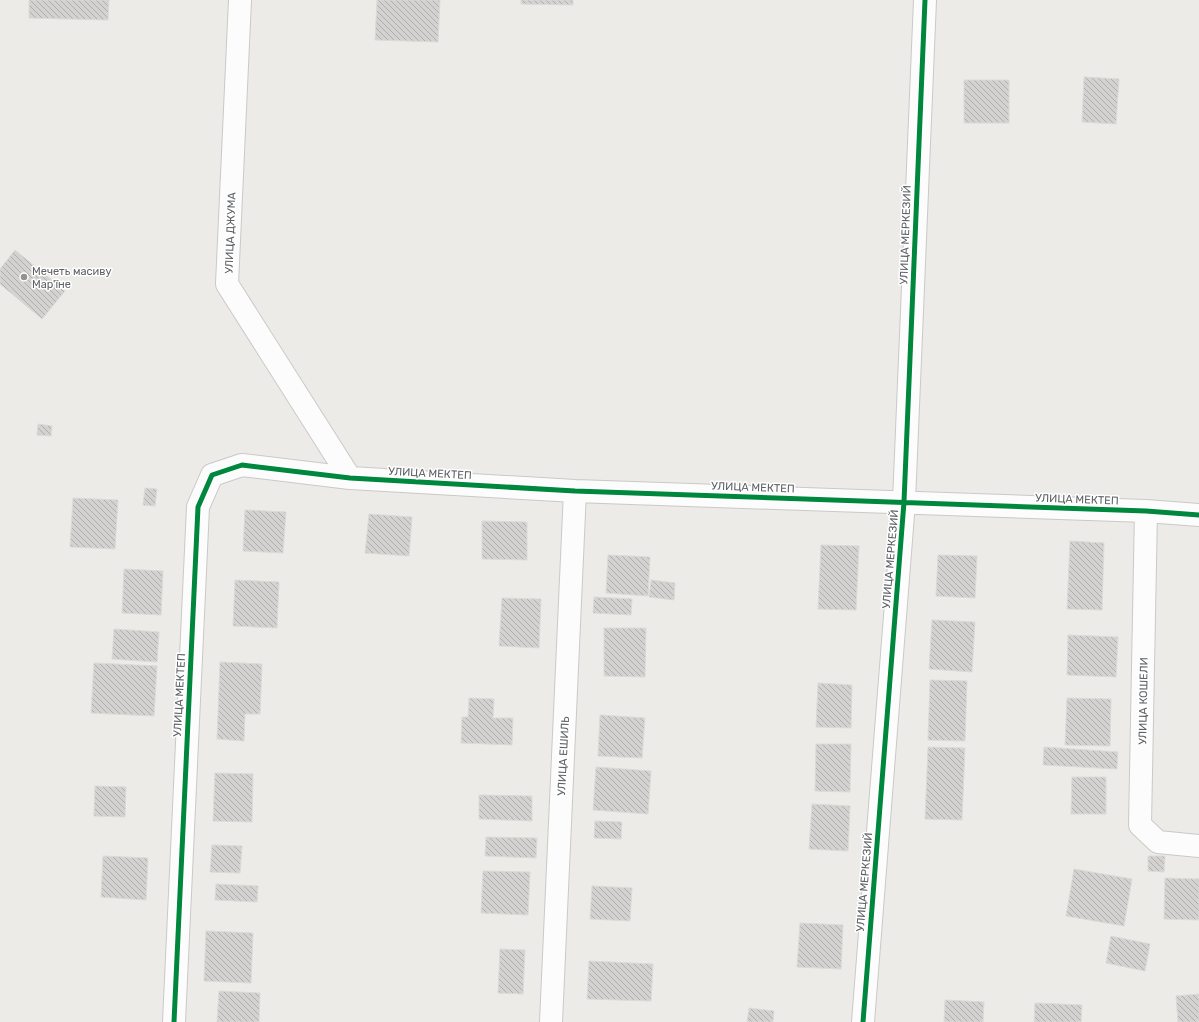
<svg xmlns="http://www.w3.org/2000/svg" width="1199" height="1022" font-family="Rubik,sans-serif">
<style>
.building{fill:url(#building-back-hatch);stroke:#dcdad8}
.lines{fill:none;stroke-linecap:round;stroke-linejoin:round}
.minor-casing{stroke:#cac9c8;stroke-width:24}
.minor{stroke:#fcfcfc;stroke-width:22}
.cycleway-casing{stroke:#fff;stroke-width:8}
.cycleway{stroke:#00873e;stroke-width:5}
.poi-dot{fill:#909293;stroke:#fff;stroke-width:1.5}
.labels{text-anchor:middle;stroke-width:3;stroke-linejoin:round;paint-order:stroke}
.street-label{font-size:11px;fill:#5e6265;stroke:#fff}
.poi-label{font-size:11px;fill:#5e6265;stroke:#fff;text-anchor:start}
</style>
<defs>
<pattern id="building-back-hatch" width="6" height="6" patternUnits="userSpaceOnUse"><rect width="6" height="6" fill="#d4d2d1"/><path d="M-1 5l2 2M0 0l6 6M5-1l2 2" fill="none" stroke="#afaead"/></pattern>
</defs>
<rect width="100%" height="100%" fill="#edebe8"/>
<path class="building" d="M 29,0 L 109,0 L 108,20 L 29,18 Z
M 377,0 L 440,0 L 438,42 L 375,40 Z
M 521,0 L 573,0 L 573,5 L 521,4 Z
M 1084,77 L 1119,79 L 1116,124 L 1082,122 Z
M 964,80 L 1009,80 L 1009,123 L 964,123 Z
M 15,250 L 65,291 L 42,319 L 0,284 L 0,269 Z
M 38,424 L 52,426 L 51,436 L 37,435 Z
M 145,488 L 157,489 L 155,506 L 143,505 Z
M 73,498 L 118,500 L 115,549 L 70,547 Z
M 245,510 L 286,512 L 283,553 L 243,551 Z
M 369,514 L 412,517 L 409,556 L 365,553 Z
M 482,521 L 527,522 L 527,560 L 482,559 Z
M 1070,541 L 1104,543 L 1102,610 L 1067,609 Z
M 821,545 L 859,546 L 856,610 L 818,609 Z
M 608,555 L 650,557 L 648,596 L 606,593 Z
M 938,555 L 977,556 L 975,598 L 936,596 Z
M 124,569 L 163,571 L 161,615 L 122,613 Z
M 235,580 L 279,582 L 277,628 L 233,626 Z
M 651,580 L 675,583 L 674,600 L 649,597 Z
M 594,597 L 632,599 L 631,615 L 593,613 Z
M 502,598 L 541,599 L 539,648 L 499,646 Z
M 932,620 L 975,622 L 972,672 L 929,669 Z
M 604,628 L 646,628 L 645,677 L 604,676 Z
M 114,629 L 159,632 L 157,662 L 112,659 Z
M 1068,635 L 1118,637 L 1116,677 L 1067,675 Z
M 220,662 L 262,664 L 260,714 L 245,714 L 244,741 L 217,739 Z
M 94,663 L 157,666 L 154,716 L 91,713 Z
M 930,680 L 967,681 L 965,741 L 928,740 Z
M 818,683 L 852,685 L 851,728 L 816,727 Z
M 469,698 L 494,699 L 493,718 L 513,718 L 512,745 L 461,743 L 462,717 L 468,717 Z
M 1067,698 L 1111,699 L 1110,746 L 1065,745 Z
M 600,715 L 645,718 L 642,758 L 598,756 Z
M 816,744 L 851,744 L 850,792 L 815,791 Z
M 928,747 L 965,748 L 962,820 L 925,819 Z
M 1044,747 L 1118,752 L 1117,769 L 1043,765 Z
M 596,767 L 651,771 L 648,814 L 593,810 Z
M 215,773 L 253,774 L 252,822 L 213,821 Z
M 1072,777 L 1106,777 L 1106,814 L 1071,814 Z
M 95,786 L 126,787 L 125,817 L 94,816 Z
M 479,795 L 532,796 L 532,821 L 479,819 Z
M 812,804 L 850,806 L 848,851 L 809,849 Z
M 595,821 L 622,822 L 621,839 L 594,838 Z
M 486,837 L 537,838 L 536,858 L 485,856 Z
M 212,845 L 242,846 L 240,873 L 210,872 Z
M 103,856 L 148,858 L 146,900 L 101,897 Z
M 1148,856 L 1165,856 L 1164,872 L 1148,871 Z
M 1074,869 L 1132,879 L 1124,926 L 1066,916 Z
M 483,871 L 530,872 L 528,915 L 481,913 Z
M 1165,878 L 1199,879 L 1199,920 L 1164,919 Z
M 216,884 L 258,886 L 257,902 L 215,900 Z
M 592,886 L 632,888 L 630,921 L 590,919 Z
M 800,923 L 843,925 L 841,969 L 797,967 Z
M 206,931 L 253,933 L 251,983 L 204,981 Z
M 1111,936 L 1150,944 L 1145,971 L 1106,963 Z
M 500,949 L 525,950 L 523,994 L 498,993 Z
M 589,961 L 653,964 L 651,1001 L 587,999 Z
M 219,991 L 260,993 L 259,1022 L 217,1022 Z
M 1199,994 L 1199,1022 L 1178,1022 L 1176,996 Z
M 945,1000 L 984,1002 L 983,1022 L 944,1022 Z
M 1035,1003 L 1082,1005 L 1081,1022 L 1034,1022 Z
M 749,1008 L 774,1011 L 773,1022 L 747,1022 Z"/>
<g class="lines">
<defs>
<path id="minor" d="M 240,0 L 227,284 L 350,478
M 1146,511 L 1140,825 L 1158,842 L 1199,846
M 174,1022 L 198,507 L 212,475 L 242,465 L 350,478 L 575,491 L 1146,511 L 1199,515
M 551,1022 L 575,491
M 863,1022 L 904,502 L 925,0"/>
</defs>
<use href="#minor" class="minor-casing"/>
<use href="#minor" class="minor"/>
<defs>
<path id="cycleway" d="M 174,1022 L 198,507 L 212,475 L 242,465 L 350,478 L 575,491 L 1146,511 L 1199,515
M 863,1022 L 904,502 L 925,0"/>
</defs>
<use href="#cycleway" class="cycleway-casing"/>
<use href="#cycleway" class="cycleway"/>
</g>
<circle class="poi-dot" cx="24" cy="277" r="4"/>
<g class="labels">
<g class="street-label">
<text transform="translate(230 233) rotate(-88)" y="4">УЛИЦА ДЖУМА</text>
<text transform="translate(905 235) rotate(-88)" y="4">УЛИЦА МЕРКЕЗИЙ</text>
<text transform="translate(430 473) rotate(3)" y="4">УЛИЦА МЕКТЕП</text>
<text transform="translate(753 487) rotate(2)" y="4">УЛИЦА МЕКТЕП</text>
<text transform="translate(1077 499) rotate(2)" y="4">УЛИЦА МЕКТЕП</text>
<text transform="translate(890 559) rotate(-85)" y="4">УЛИЦА МЕРКЕЗИЙ</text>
<text transform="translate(179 695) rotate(-87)" y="4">УЛИЦА МЕКТЕП</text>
<text transform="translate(1143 701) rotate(-89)" y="4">УЛИЦА КОШЕЛИ</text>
<text transform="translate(563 756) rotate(-87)" y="4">УЛИЦА ЕШИЛЬ</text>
<text transform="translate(864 882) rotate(-85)" y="4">УЛИЦА МЕРКЕЗИЙ</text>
</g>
<g class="poi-label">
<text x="32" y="275">Мечеть масиву<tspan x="32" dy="13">Мар'їне</tspan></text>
</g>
</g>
</svg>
